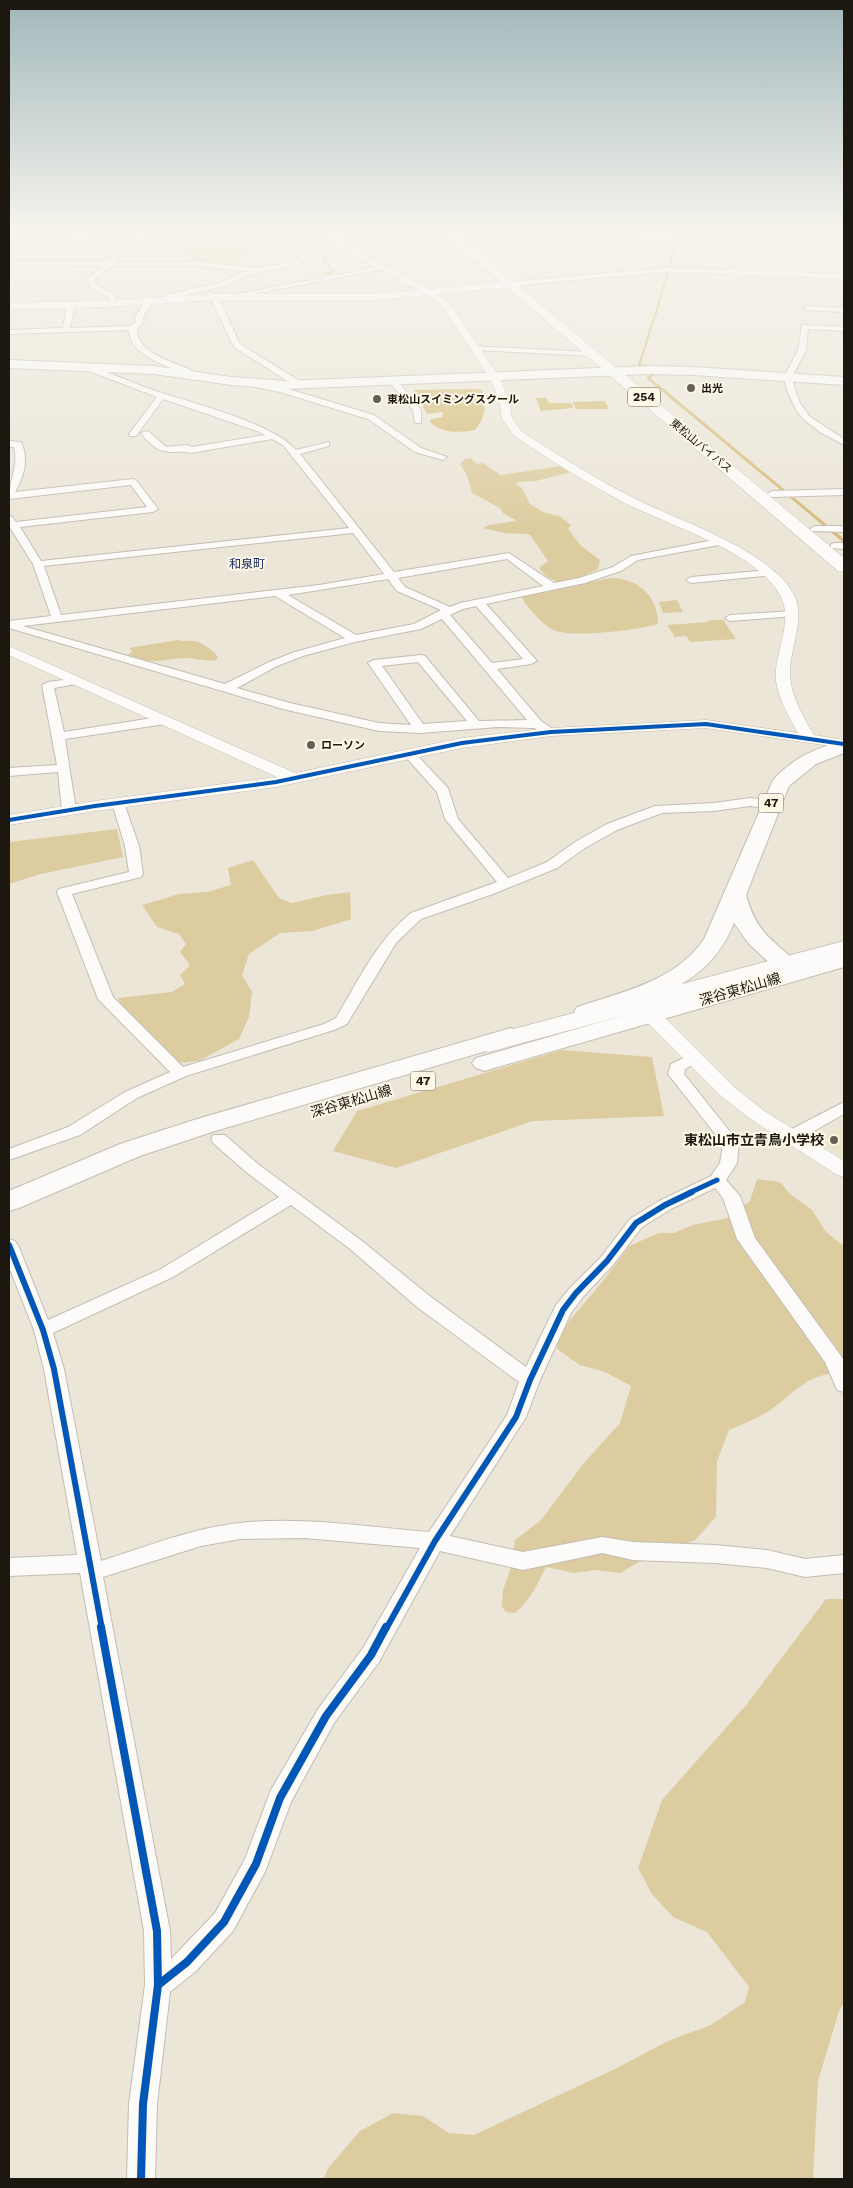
<svg xmlns="http://www.w3.org/2000/svg" width="853" height="2188" font-family="'Work Sans','Noto Sans JP',sans-serif">
<style>
.built{fill:#eee4cb}
.green{fill:#ddcc9f}
.water{fill:#d6bc78}
.lines{fill:none;stroke-linecap:round;stroke-linejoin:round}
.stream-far1{stroke:#d6bc78;stroke-width:2.5}
.stream{stroke:#d6bc78;stroke-width:3}
.minor-casing{stroke:#c2bdb3;stroke-width:2}
.tertiary-casing{stroke:#c2bdb3;stroke-width:1}
.primary-casing{stroke:#c2bdb3;stroke-width:2}
.trunk-casing{stroke:#c2bdb3;stroke-width:1}
.motorway-casing{stroke:#c2bdb3;stroke-width:1}
.minor{fill:#fcfbf9;fill-rule:evenodd}
.tertiary{fill:#fcfbf9;fill-rule:evenodd}
.primary{fill:#fcfbf9;fill-rule:evenodd}
.trunk{fill:#fcfbf9;fill-rule:evenodd}
.motorway{fill:#fcfbf9;fill-rule:evenodd}
.cycleway-far3-casing{stroke:#fdf7e8;stroke-width:6}
.cycleway-far2-casing{stroke:#fdf7e8;stroke-width:8}
.cycleway-far1-casing{stroke:#fdf7e8;stroke-width:9}
.cycleway-casing{stroke:#fdf7e8;stroke-width:11}
.cycleway-far3{stroke:#0057b8;stroke-width:4}
.cycleway-far2{stroke:#0057b8;stroke-width:5}
.cycleway-far1{stroke:#0057b8;stroke-width:6}
.cycleway{stroke:#0057b8;stroke-width:8}
.poi-dot{fill:#656055;stroke:#fdf7e8;stroke-width:2}
.labels{text-anchor:middle;dominant-baseline:central;stroke-width:4;stroke-linejoin:round;paint-order:stroke}
.far-poi-label{font-size:11px;font-weight:bold;fill:#1c180f;stroke:#fdf7e8;text-anchor:start}
.far-street-label{font-size:11px;fill:#1c180f;stroke:#fdf7e8}
.shield{fill:#fdf7e8;stroke:#605b50;stroke-width:1}
.shield-label{font-size:12px;font-weight:bold;fill:#1c180f}
.far-neighbourhood-label{font-size:12px;fill:#1c2a62;stroke:#fdf7e8}
.street-label{font-size:14px;fill:#1c180f;stroke:#fdf7e8}
.poi-label{font-size:14px;font-weight:bold;fill:#1c180f;stroke:#fdf7e8;text-anchor:end}
</style>
<rect width="100%" height="100%" fill="#ece6d8"/>
<path class="built" d="M844 1125V1157L823 1143V1138Z"/>
<path class="green" d="M200 228H274L280 231 271 235 265 240 272 243 257 247 260 252 244 255 234 265 187 263 191 255 175 253 176 251 186 249 177 247 185 241 194 240 200 237Z
M471 458 477 464 483 463 501 475 561 466 571 472 536 481 518 482 515 484 522 488 530 504 543 512 561 517 571 525 568 529 581 546 600 560 598 569 574 580 559 583 546 576 539 568 548 561 531 536 527 534 504 533 483 528 489 525 517 521 503 513 500 508 472 493 467 475 460 464 465 459Z
M610 578C638 578 658 596 658 624 639 630 567 639 551 629 541 623 532 611 524 602L522 597Z
M677 600 683 612 663 613 659 602Z
M708 620H723L736 639 690 642 686 636 675 637 667 625 709 622Z
M178 640C184 642 189 640 194 641 202 642 214 651 218 657L216 660C207 662 197 659 189 658 162 658 154 667 128 655L132 651 129 648Z
M117 829 123 857 41 874 9 884V842Z
M253 860 279 898 292 903 327 895 350 892 351 919 312 931 280 933 249 954 242 975 252 992 249 1017 239 1039 199 1061 177 1063 141 1024 123 1010 118 998 172 992 185 984 180 975 190 965 180 952 186 944 179 934 157 927 142 905 179 894 207 892 231 885 228 868Z
M562 1050 652 1057 664 1116 533 1121 396 1168 333 1151 357 1111Z
M757 1179 780 1182 790 1194 812 1210 826 1232 844 1246V1373C804 1372 794 1396 764 1414 753 1420 741 1425 729 1430L717 1461 716 1517 695 1540 635 1564 621 1573 595 1570 574 1573 546 1567C538 1584 530 1600 515 1613L506 1612 502 1606 503 1590 510 1570 515 1540 541 1520 584 1463 620 1423 631 1386 605 1372 580 1365 557 1349 558 1338 570 1320 603 1281 629 1246 659 1233H674L693 1225 728 1218 750 1201Z
M826 1599H844V2003L839 2011 818 2081 813 2179H323L329 2167 360 2131 393 2113 423 2116 449 2133 474 2135 617 2068 668 2041 711 2025 745 2002 749 1987 707 1932 673 1917 652 1894 638 1868 662 1800 747 1704Z"/>
<path class="water" d="M479 389 482 390C486 406 486 417 475 430 460 433 438 434 429 420L442 417 443 414 441 412 427 414 414 390Z
M536 398H546L549 403H571L573 408 541 411Z
M605 401 609 409H576L573 402Z"/>
<g class="lines">
<path class="stream-far1" d="M350 239 364 229
M678 239 681 228
M669 267 677 240
M329 277 335 276 326 273 334 271 325 262 324 254 337 247
M231 295 261 290
M659 301 668 272
M654 319 659 302
M653 321 639 366H649L655 373 648 378 659 387"/>
<path class="stream" d="M658 386 844 541"/>
<defs>
<path id="minor" d="M27 228H34L18 238 9 241V237Z
M101 228H109L82 238H137L160 228H167L126 248 115 262H198L258 268 297 261 306 247 327 237 414 241 417 243 414 245 328 241 311 249 301 264 252 274 223 286 171 299 164 302 160 300 166 295 219 283 246 271 198 266H111L95 279 96 285 113 293 119 304 115 306H112L107 296 89 286 88 279 103 266 9 265V261H108L122 246 129 242 71 241 68 239Z
M394 228H433L449 230 446 232 397 230Z
M456 228 844 245V249L454 231V229Z
M382 266 384 267V269L227 299 223 297Z
M665 268 729 270 732 272 729 274 665 272 520 285 517 283 520 281Z
M10 285 16 286 9 292Z
M211 295 218 297 240 344 303 383V387H297L234 347 210 297Z
M145 300 152 302 143 318 144 322 137 329C137 355 177 362 196 373V377H190C171 366 129 357 129 330L9 334V330L63 328 67 305 71 303 75 305 70 328 131 326 136 321 135 318Z
M805 306 844 308V312L808 310 804 308Z
M802 325 844 327V331L808 329 806 350 792 377 795 390 799 401 809 416 844 439V445L820 432 803 419 796 410 787 390 784 377 798 350Z
M471 346 592 352 596 354 592 356 474 350 470 348Z
M84 365H90C109 373 128 381 147 388 183 401 273 422 296 450L329 442V446L300 454 394 572 509 553 554 583 579 578 613 567 631 556 719 539 724 542 719 545 638 560 621 571 585 583 486 604 537 661 531 664 497 669 541 721 557 732 555 735H547L534 728 498 727 420 733 379 731 283 709 9 628V621L51 616 33 564 9 526V516L12 517 16 522 147 507 131 485 9 499C9 480 19 466 14 447H9V441L21 442C29 459 24 477 15 492L133 479 136 480 158 509 153 512 20 527 41 561 349 528 283 445 272 439 191 453C184 451 178 452 171 452 158 452 148 443 141 433L148 431 166 447 187 445 192 447 265 435 257 431 163 399 136 436H130L129 434 157 397 84 369ZM353 533 384 574 319 585 61 615 44 566ZM507 559 543 586 460 603 450 607 405 587 398 578ZM388 579 397 591 441 610 414 624 356 635 288 595ZM275 596 345 638 295 652 269 662 225 684 23 626ZM476 606 523 659 492 663 450 615 463 609ZM442 619 527 720 479 721 425 656 421 655 374 660 368 663 411 725 379 723 290 703 237 688 277 666 303 656 355 642 421 629ZM418 662 467 721 423 724 382 666Z
M391 380H397L421 410V423H415L413 410 391 384Z
M246 381 285 388 374 415 421 448 447 457 443 460 415 452 368 419 280 392 246 385Z
M844 489V495L772 497 767 494 772 491Z
M815 526H844V532L812 531 810 529Z
M835 543H844V549L831 548V544Z
M770 570 774 571V575L691 583 686 580 691 577Z
M791 611 796 614 795 616 730 621 725 618 730 615Z
M78 678 82 679 84 681 82 683 54 688 64 732 165 716 171 720 165 724 65 739 76 810 69 814 62 810 58 772 9 776V768L57 765 42 685 48 682Z
M409 750 413 751 448 788 458 819 508 878 547 862 575 842 607 824 655 806 714 803 750 798 770 800 776 804 770 808 750 806 714 811 662 813 617 830 585 848 557 868 493 894 421 919 396 943 347 1024 334 1030 186 1076 137 1098 80 1135 9 1160V1149L68 1127 125 1092 170 1072 98 999 57 892 59 889 129 872 125 846 112 803 113 800 118 799 124 803 139 846 143 874 141 877 72 894 113 997 183 1067 324 1024 336 1018C358 981 377 940 411 913L497 882 445 819 437 792 403 754Z
M694 1053 700 1055 702 1058 700 1061 685 1069 684 1074 739 1143 737 1163 726 1180 740 1196 755 1238 844 1360V1392L837 1390 825 1362 737 1239 723 1198 715 1188 671 1209 642 1227 613 1265 583 1297 571 1313 540 1380 526 1417 450 1536 523 1552 602 1537 633 1542 715 1545 767 1550 805 1559 844 1555V1573L805 1577 767 1568 715 1563 633 1560 602 1553 523 1570 440 1551 379 1662 334 1723 291 1802 265 1872 233 1931 196 1971 170 1992 157 2104 155 2179H127L129 2104 145 1985 144 1931 80 1573 9 1576V1558L77 1555 44 1369 34 1330 9 1267V1239L15 1241 18 1245 48 1320 161 1269 279 1197 246 1172 213 1143 211 1139 213 1135H225L258 1164 362 1241 431 1297 526 1367 556 1305 569 1289 601 1257 630 1219 659 1201 711 1176 720 1163 723 1144 668 1074 671 1064ZM291 1205 350 1249 417 1307 519 1382 507 1415 429 1532C367 1527 302 1516 240 1523 192 1528 146 1547 101 1561L64 1369 53 1333 173 1277ZM304 1538 420 1548 363 1648 318 1709 271 1790 245 1859 215 1913 171 1959 170 1931 103 1577 201 1546 240 1539Z
M844 1102V1114L798 1140H786L784 1136 786 1132Z"/>
<path id="tertiary" d="M326 228H334L333 236 339 242 430 289 523 281 524 283 520 286 437 294 449 302 499 377 509 399 512 418 521 431C556 454 594 478 632 497 677 521 772 549 795 597 805 621 790 648 790 672 790 695 803 716 814 735L844 740V748L706 728 551 736 462 748 276 787 95 811 9 825V815L95 801 277 777 9 655V646L295 773 462 738 551 728 706 720 798 733C789 717 779 700 776 681 773 654 795 621 780 595 756 551 667 525 623 502 585 482 548 459 513 435L502 418 499 399 489 377 443 306 427 295 374 300H214L102 307 9 309V303L102 301 214 294H374L419 290 333 246 325 236Z
M729 269 844 274V279L726 274 725 272Z
M650 1008 657 1010 735 1088 763 1110 844 1161V1177L837 1175 749 1118 721 1096 643 1018 641 1014 643 1010Z"/>
<path id="primary" d="M9 360 154 366 231 377 285 381 648 366 694 367 844 377V385L694 375 648 374 285 389 231 385 154 374 9 368Z
M844 741V753L816 764 789 786 746 895C750 909 755 922 765 933 774 944 788 952 796 964L794 967 844 953V967L494 1068 485 1071 476 1068 472 1063 476 1058 781 970 776 969 749 944 734 923C709 986 654 998 595 1017L586 1019 577 1017 574 1012 577 1007C622 992 676 981 704 939L773 780C793 758 815 748 844 741Z
M511 1028 520 1031 524 1036 520 1041 215 1131 140 1156 19 1208 9 1211V1191L120 1144 197 1119Z"/>
<path id="trunk" d="M438 228H449L844 558V572L838 571Z"/>
<path id="motorway" d="M844 941V956L489 1052 480 1050 476 1044 480 1038Z"/>
</defs>
<use href="#minor" class="minor-casing"/>
<use href="#tertiary" class="tertiary-casing"/>
<use href="#primary" class="primary-casing"/>
<use href="#trunk" class="trunk-casing"/>
<use href="#motorway" class="motorway-casing"/>
<use href="#minor" class="minor"/>
<use href="#tertiary" class="tertiary"/>
<use href="#primary" class="primary"/>
<use href="#trunk" class="trunk"/>
<use href="#motorway" class="motorway"/>
<defs>
<path id="cycleway-far3" d="M9 820 95 806 276 782 462 743 551 732 706 724 844 744"/>
<path id="cycleway-far2" d="M689 1193 717 1180"/>
<path id="cycleway-far1" d="M9 1245 43 1330 54 1369 102 1629
M386 1629 435 1541 516 1417 530 1380 563 1310 576 1293 607 1261 636 1223 665 1205 692 1192"/>
<path id="cycleway" d="M101 1627 157 1931 158 1985 143 2104 141 2179
M158 1985 187 1962 224 1922 256 1864 280 1798 326 1716 371 1655 386 1627"/>
</defs>
<use href="#cycleway-far3" class="cycleway-far3-casing"/>
<use href="#cycleway-far2" class="cycleway-far2-casing"/>
<use href="#cycleway-far1" class="cycleway-far1-casing"/>
<use href="#cycleway" class="cycleway-casing"/>
<use href="#cycleway-far3" class="cycleway-far3"/>
<use href="#cycleway-far2" class="cycleway-far2"/>
<use href="#cycleway-far1" class="cycleway-far1"/>
<use href="#cycleway" class="cycleway"/>
</g>
<linearGradient id="sky" x2="0" y2="1"><stop stop-color="#a1b7bb"/><stop offset="0.43" stop-color="#f6f4ed"/><stop offset="1" stop-color="#f6f4ed" stop-opacity="0"/></linearGradient>
<rect width="853" height="534" fill="url(#sky)"/>
<g class="poi-dot">
<circle cx="691" cy="388" r="5"/>
<circle cx="377" cy="399" r="5"/>
<circle cx="311" cy="745" r="5"/>
<circle cx="834" cy="1140" r="5"/>
</g>
<g class="labels">
<g class="far-poi-label">
<text x="701" y="388">出光</text>
<text x="387" y="399">東松山スイミングスクール</text>
<text x="321" y="745">ローソン</text>
</g>
<g class="far-street-label">
<text transform="translate(701 446) rotate(40)">東松山バイパス</text>
</g>
<g class="shield">
<rect x="628" y="387.5" width="32" height="19" rx="4"/>
<rect x="758.5" y="793.5" width="25" height="19" rx="4"/>
<rect x="410.5" y="1071.5" width="25" height="19" rx="4"/>
</g>
<g class="shield-label">
<text x="644" y="397">254</text>
<text x="771" y="803">47</text>
<text x="423" y="1081">47</text>
</g>
<g class="far-neighbourhood-label">
<text x="247" y="564">和泉町</text>
</g>
<g class="street-label">
<text transform="translate(740 989) rotate(-16)">深谷東松山線</text>
<text transform="translate(351 1101) rotate(-16)">深谷東松山線</text>
</g>
<g class="poi-label">
<text x="824" y="1140">東松山市立青鳥小学校</text>
</g>
</g>
<rect width="853" height="2188" fill="none" stroke="#1c180f" stroke-width="20"/>
</svg>
